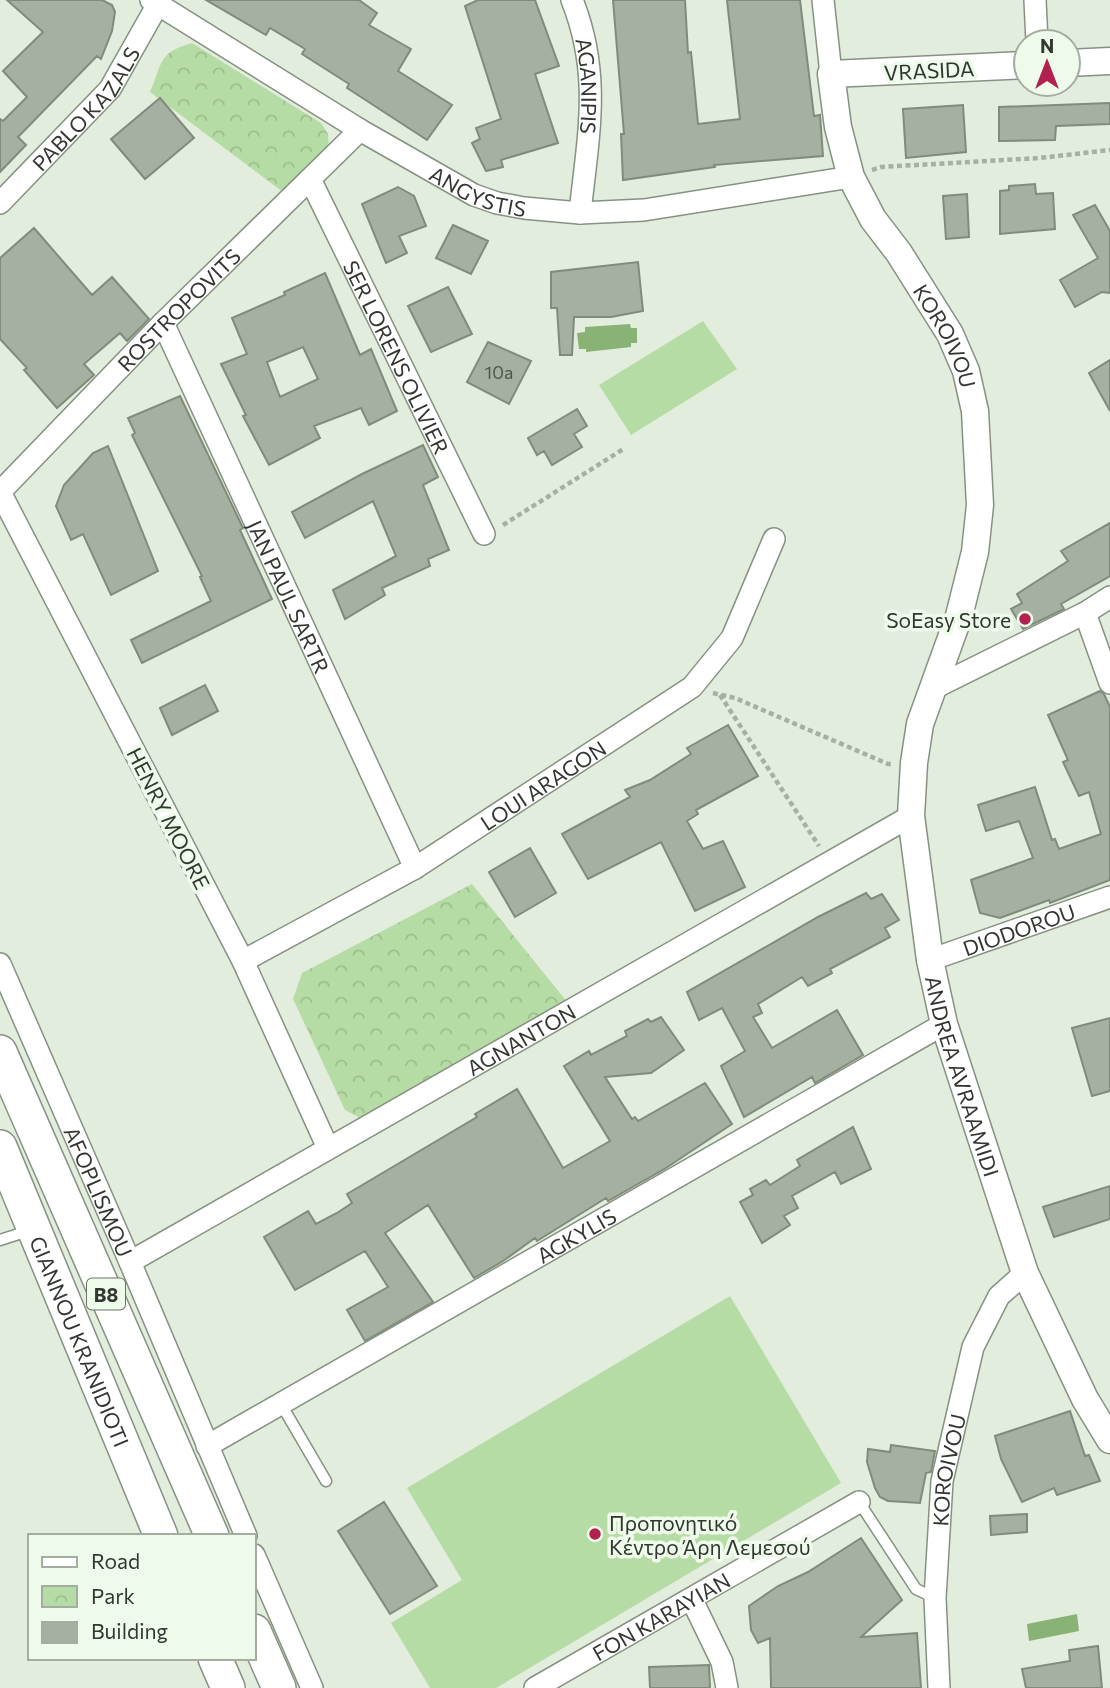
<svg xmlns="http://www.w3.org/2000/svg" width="1110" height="1688" font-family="Commissioner,sans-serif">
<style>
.grass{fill:#b6dca5}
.park{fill:url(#park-crowns)}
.water{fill:#89b275}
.building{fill:#a6b0a1;stroke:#808b7c;stroke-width:2;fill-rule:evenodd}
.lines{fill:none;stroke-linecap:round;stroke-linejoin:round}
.service-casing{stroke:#879182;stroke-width:13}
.minor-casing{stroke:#879182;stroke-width:24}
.tertiary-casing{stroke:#879182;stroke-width:29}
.primary-casing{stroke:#879182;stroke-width:36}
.path{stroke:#a7afa3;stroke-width:4.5;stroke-dasharray:5 3.5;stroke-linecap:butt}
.service{stroke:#fff;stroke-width:10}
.minor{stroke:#fff;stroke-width:21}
.tertiary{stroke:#fff;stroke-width:26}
.primary{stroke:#fff;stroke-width:33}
.poi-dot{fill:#b1204e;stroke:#effbea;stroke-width:2.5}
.labels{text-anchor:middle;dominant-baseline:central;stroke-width:7;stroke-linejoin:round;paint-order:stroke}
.number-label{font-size:18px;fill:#50554d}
.shield{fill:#effbea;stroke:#6b7268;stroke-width:2}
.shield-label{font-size:19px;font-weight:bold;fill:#333731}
.street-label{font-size:21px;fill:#333731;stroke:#effbea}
.poi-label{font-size:21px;fill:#333731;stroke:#effbea;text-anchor:end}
</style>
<defs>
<pattern id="park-crowns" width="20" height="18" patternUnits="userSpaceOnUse" patternTransform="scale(1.75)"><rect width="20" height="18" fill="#b6dca5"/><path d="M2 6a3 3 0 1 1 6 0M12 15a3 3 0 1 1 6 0" fill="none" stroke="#9dbd8e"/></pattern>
</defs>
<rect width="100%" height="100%" fill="#e2eddd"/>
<path class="grass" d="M703 321 737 369 631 435 599 385Z
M730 1296 841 1483 496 1688H430L391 1623 462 1580 407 1488Z"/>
<path class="park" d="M192 43 321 123 328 134 329 149 283 192 150 92C163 63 157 53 192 43Z
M472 884 568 1003 368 1122 345 1110 293 999 302 973Z"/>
<path class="water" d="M630 324 631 328H637V343H631V347L586 352V349H579L577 333 585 332V327Z
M1077 1614 1079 1631 1029 1641 1027 1624Z"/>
<path class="building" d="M7 0H102L112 5 115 12 112 31 101 59 97 56 18 137 26 145 0 172V119L3 121 27 97 3 71 43 32Z
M206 0H359L377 13 369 25 411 49 398 71 452 105 427 140 347 88 349 84 302 54 305 49 270 28 266 35Z
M478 0H535L559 66 535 74 558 143 501 160 503 167 486 171 472 143 480 139 476 128 501 119 465 6Z
M613 0H685L688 53 691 52 698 124 740 119 727 0H800L814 116 820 115 823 156 714 165 715 167 623 180 621 134H624Z
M160 98 194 138 145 179 111 139Z
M1110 103V124L1056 126 1055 140 999 141V107Z
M963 105 966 152 906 158 903 109Z
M1035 184 1036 194 1053 193 1055 229 1000 234V191L1009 190V186Z
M398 187 414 196 426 226 399 236 407 253 386 263 362 204Z
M967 194 969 237 946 239 943 196Z
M1095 205 1110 231V293L1102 292 1075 307 1060 280 1098 258 1073 215Z
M453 225 488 241 471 274 436 258Z
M34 228 92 295 112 277 149 319 127 341 120 333 84 364 94 375 57 408 24 370 27 368 0 339V258Z
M638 262 643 311 611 317H574L572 355H560L557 308H551V272Z
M325 273 360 355 371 349 397 411 369 425 361 408 314 426 320 438 269 465 243 416 246 415 221 364 247 354 232 318 285 295 284 292ZM303 347 318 379 280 397 267 362Z
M448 287 472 334 431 352 408 306Z
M488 342 531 361 509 404 467 382Z
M1110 360V411L1089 373Z
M180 396 243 528 240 530 272 599 142 663 131 640 211 601 200 577 202 576 132 435 135 433 128 418Z
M577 409 587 426 574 434 582 447 552 465 544 451 537 455 528 438Z
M423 445 438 477 423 485 449 550 428 559 430 566 382 588 385 595 345 619 333 590 396 556 373 501 305 538 292 512 362 474Z
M108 446 158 571 111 595 83 534 71 540 56 506 64 485 93 453Z
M1110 523V576L1061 604 1064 609 1023 629 1011 609 1022 603 1017 594 1068 561 1061 551Z
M205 685 218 711 172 735 160 708Z
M1100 691 1104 694 1110 707V880L1050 903 1049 900 1000 918 980 913 971 880 1033 858 1019 821 986 831 978 805 1035 787 1052 840 1055 839 1059 849 1101 834 1089 792 1079 796 1063 762 1068 760 1048 715Z
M728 725 758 776 696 810 698 814 687 821 703 849 723 841 745 887 695 911 661 842 588 879 562 834 630 797 625 790 650 780 691 754 687 748Z
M530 848 556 893 515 917 489 872Z
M866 893 871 899 882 894 899 920 885 928 890 937 830 969 832 973 808 986 802 977 758 1004 762 1013 753 1017 772 1048 837 1010 863 1055 815 1083 812 1077 744 1117 721 1066 745 1051 722 1008 699 1020 687 992 818 917Z
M661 1017 684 1050 651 1073 605 1077 632 1119 635 1117 638 1121 705 1083 732 1124 666 1168 608 1201 606 1198 537 1241 535 1238 503 1261 474 1278 428 1205 385 1233 433 1302 365 1341 347 1310 388 1287 365 1251 295 1290 264 1237 308 1211 316 1224 337 1213 352 1203 347 1194 477 1117 475 1114 517 1089 563 1168 610 1141 564 1066 589 1051 591 1055 627 1036 625 1031 648 1019 651 1022Z
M1110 1018V1091L1092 1096 1072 1028Z
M853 1127 871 1169 841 1184 835 1172 792 1196 798 1208 784 1216 790 1225 762 1243 740 1202 753 1195 750 1189 766 1180 770 1185 800 1166 797 1160Z
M1110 1186V1219L1054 1237 1043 1207Z
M1070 1411 1085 1456 1089 1455 1100 1481 1057 1495 1054 1488 1022 1502 1001 1459 995 1436Z
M891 1445 935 1451 931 1472 926 1473 920 1503 888 1501 880 1497 875 1488 867 1462 868 1449 890 1452Z
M384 1502 437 1586 390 1614 338 1531Z
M1027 1514V1532L991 1535 990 1516Z
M861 1538 902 1600 861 1637 917 1633 921 1688H771L770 1638 758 1643 751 1630 749 1606 778 1586 808 1572Z
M1098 1646 1102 1688H1026L1022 1669 1070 1661 1069 1650Z
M709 1665 710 1688H650L649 1667Z"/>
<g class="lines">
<defs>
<path id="service" d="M0 1240 31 1230
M281 1404 326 1481
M859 1502 916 1589 935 1598"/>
<g id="minor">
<path id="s1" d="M151 0 360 130 474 195 497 203 524 208 580 213 644 210 851 177"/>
<path id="s2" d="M572 0C602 75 588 136 580 213"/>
<path d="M823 0 831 74"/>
<path d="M1035 0 1037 42"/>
<path id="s3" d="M310 179 484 534"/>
<path id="s4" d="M0 203 110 89 158 4"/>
<path id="s5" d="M163 323 415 868"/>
<path d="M1085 613 1110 683"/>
<path d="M932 689 1085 613 1110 597"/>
<path id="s6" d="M930 960 1110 897"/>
<path id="s7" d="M243 961 415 868 692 687 732 638 774 539"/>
<path id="s8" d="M0 964 130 1262 246 1536"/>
<path id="s9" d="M328 1148 243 961 0 492 163 323 360 130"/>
<path id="s10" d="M130 1262 911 816"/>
<path id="s11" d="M207 1446 944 1024"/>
<path d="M254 1555 312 1688"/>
<path d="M692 1600 722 1662 727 1688"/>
<path id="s12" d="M535 1688 859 1502"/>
<path id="s13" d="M939 1688 935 1598 942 1481 973 1347 999 1296 1025 1273"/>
</g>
<g id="tertiary">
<path d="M1068 63 1110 61"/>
<path id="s14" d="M1026 65 831 74 838 127 851 177 873 219 899 253 950 334 966 371 975 411 980 505 975 552 959 616 920 724 914 763 911 816 930 960 944 1024 1025 1273 1085 1399 1110 1440"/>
</g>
<g id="primary">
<path d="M0 1052 212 1536"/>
<path id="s15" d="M0 1147 161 1536"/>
<path d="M254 1631 279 1688"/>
<path d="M215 1658 228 1688"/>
</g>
</defs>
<use href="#service" class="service-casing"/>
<use href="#minor" class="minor-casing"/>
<use href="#tertiary" class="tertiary-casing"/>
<use href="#primary" class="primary-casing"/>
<path class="path" d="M872 170 881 167 1040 158 1110 150
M503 525 625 448
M713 693 735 698 888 764H893
M720 695 819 846"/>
<use href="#service" class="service"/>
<use href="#minor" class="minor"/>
<use href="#tertiary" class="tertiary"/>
<use href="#primary" class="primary"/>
</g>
<g class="poi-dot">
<circle cx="1025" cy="619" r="7"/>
<circle cx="595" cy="1534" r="7"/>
</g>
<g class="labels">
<g class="number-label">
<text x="499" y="372">10a</text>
</g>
<rect class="shield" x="87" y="1278.5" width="38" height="31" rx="5"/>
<g class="shield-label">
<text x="106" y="1294">B8</text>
</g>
<g class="street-label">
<text transform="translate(929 70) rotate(-3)">VRASIDA</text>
<text stroke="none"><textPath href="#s2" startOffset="88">AGANIPIS</textPath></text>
<text stroke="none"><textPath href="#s4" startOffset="128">PABLO KAZALS</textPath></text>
<text stroke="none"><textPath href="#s1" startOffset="380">ANGYSTIS</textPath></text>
<text stroke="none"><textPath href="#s9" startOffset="989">ROSTROPOVITS</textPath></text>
<text stroke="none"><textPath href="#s14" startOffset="486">KOROIVOU</textPath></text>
<text stroke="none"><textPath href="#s3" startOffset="198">SER LORENS OLIVIER</textPath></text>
<text stroke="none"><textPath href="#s5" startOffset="301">JAN PAUL SARTR</textPath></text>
<text stroke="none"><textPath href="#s7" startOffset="348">LOUI ARAGON</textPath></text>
<text transform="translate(169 818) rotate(63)">HENRY MOORE</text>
<text stroke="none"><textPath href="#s6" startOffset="94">DIODOROU</textPath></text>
<text stroke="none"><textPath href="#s10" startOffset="450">AGNANTON</textPath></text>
<text stroke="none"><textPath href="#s14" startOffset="1248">ANDREA AVRAAMIDI</textPath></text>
<text stroke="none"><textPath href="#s8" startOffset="248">AFOPLISMOU</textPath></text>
<text stroke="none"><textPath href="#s11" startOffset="425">AGKYLIS</textPath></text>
<text stroke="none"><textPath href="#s15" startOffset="210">GIANNOU KRANIDIOTI</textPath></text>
<text stroke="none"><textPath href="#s13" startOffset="219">KOROIVOU</textPath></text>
<text stroke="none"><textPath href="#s12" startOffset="145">FON KARAYIAN</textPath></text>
</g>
<g class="poi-label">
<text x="1011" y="619">SoEasy Store</text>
<text x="609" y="1522" text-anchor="start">Προπονητικό<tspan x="609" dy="24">Κέντρο Άρη Λεμεσού</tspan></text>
</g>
</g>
<rect x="28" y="1534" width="228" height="126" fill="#effbea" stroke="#a4ada0" stroke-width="2"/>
<rect x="42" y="1557" width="35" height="10" fill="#ffffff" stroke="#a4ada0" stroke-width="2"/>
<text x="91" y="1569" font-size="21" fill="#333731">Road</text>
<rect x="42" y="1586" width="35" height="21" fill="url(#park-crowns)" stroke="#a4ada0" stroke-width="2"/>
<text x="91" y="1604" font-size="21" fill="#333731">Park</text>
<rect x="42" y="1622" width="35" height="21" fill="#a6b0a1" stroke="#a4ada0" stroke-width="2"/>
<text x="91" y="1639" font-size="21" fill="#333731">Building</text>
<g transform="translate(1047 63)"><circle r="33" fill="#effbea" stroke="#a4ada0" stroke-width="2"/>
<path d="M0-5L12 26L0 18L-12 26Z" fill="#b1204e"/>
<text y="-10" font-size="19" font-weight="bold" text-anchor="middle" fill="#333731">N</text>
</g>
</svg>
